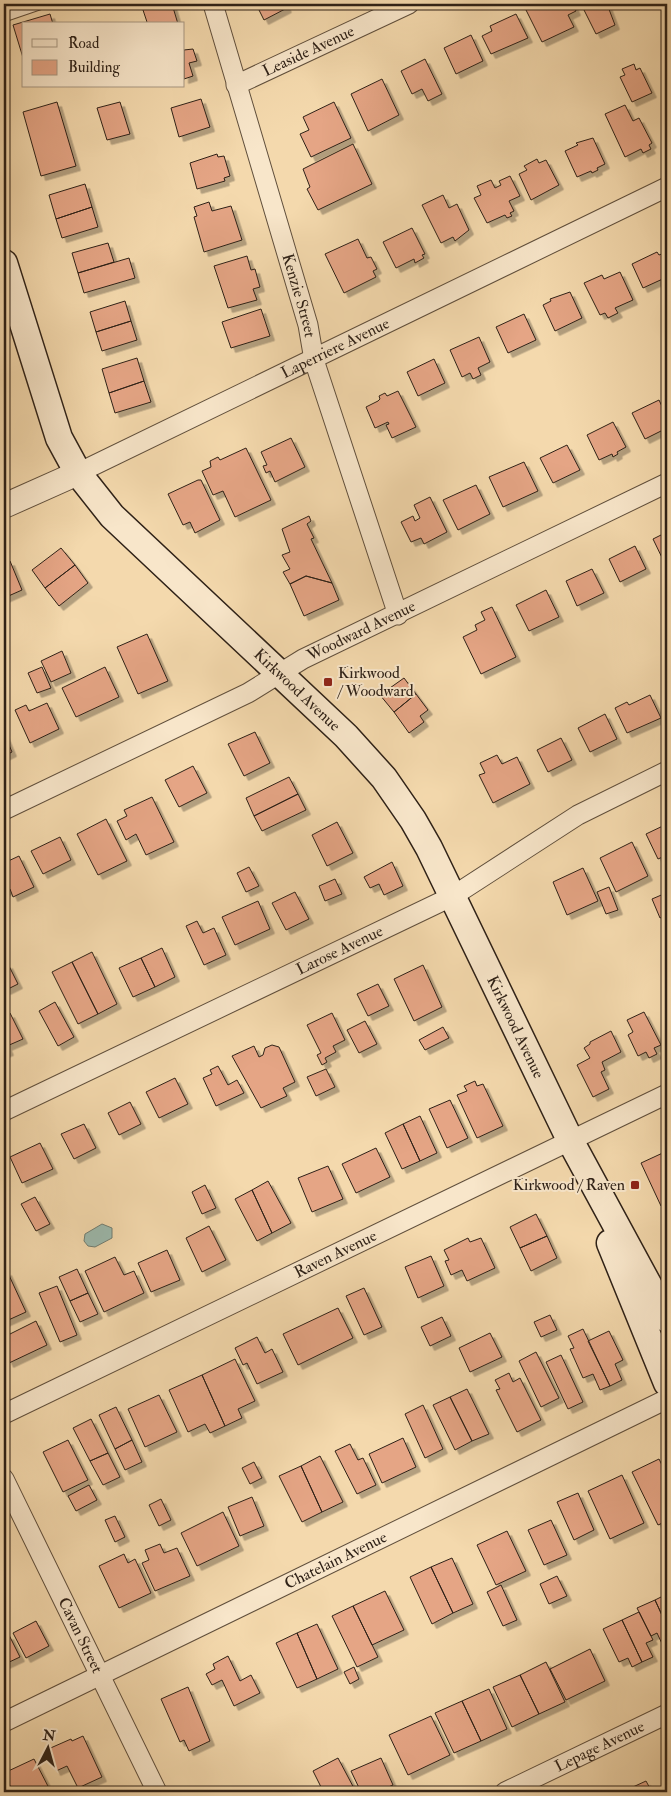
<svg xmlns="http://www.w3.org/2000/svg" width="671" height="1796" font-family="'IM FELL Double Pica',serif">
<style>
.water{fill:#9cbaae;stroke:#707d72}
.building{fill:#e5a585;stroke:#2e2117;filter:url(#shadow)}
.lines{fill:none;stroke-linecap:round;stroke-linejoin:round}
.service-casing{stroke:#604f3c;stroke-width:11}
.minor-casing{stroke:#604f3c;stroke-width:21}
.tertiary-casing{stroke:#604f3c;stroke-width:26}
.secondary-casing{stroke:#2e2117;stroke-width:29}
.service{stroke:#f8e6ca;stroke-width:9}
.minor{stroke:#f8e6ca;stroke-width:19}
.tertiary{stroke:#f8e6ca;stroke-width:24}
.secondary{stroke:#f8e6ca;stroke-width:26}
.poi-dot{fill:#8f2418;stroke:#f8e6ca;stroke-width:2}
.labels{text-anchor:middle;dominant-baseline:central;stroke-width:4;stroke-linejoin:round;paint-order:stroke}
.street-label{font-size:16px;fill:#2e2117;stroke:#f8e6ca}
.poi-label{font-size:16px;fill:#2e2117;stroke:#f8e6ca;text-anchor:start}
</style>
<defs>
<filter id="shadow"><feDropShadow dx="4.5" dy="4.5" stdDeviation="0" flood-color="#0004"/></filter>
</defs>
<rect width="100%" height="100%" fill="#f4d9ad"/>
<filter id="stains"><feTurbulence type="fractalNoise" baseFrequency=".004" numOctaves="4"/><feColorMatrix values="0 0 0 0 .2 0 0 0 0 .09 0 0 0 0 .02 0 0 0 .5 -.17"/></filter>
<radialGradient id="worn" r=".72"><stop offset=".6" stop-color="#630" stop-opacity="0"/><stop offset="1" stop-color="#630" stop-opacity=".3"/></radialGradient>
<path class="water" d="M102 1224 112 1228V1238L95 1247 88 1246 84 1241 85 1234Z"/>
<path class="building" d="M141 4H172L178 24H141L147 22Z
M256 4H285L287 8 264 20Z
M534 4H573L576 11 568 15 574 27 542 42 525 8Z
M581 4H607L615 25 596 34Z
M50 14 53 24H24V61L13 25Z
M516 14 528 38 491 54 482 36 492 31 490 26Z
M471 35 483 61 456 74 444 48Z
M193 49 197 61 189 63 193 76 184 79V50Z
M425 59 442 94 428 101 422 89 412 94 401 71Z
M634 64 636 70 640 68 652 93 632 102 620 77 625 75 622 69Z
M382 79 399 115 368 131 351 94Z
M201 99 210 127 179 137 171 108Z
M57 102 76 166 41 176 23 112Z
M120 102 130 134 107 140 97 108Z
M334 102 351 138 311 157 300 134 309 130 303 117Z
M625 105 633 121 639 118 652 143 649 145 651 149 643 153 641 149 625 157 605 114Z
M593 138 605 164 597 168 598 170 592 173 591 171 577 177 565 151 578 145 576 143Z
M353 144 372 184 318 210 307 189 310 187 303 169Z
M217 154 218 157 224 156 230 176 224 178 225 181 197 189 190 163Z
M537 159 539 163 546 160 559 185 531 200 519 174 527 170 524 166Z
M510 176 520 196 509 201 514 211 510 213 512 216 507 218 505 215 487 223 474 198 481 195 477 186 491 180 495 188 501 185 499 181Z
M85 184 92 207 56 219 49 195Z
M443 195 449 208 457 204 469 230 455 241 453 237 441 243 422 205Z
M209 202 212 211 231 206 242 240 204 252 194 217 197 216 194 207Z
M92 207 98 227 62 238 56 219Z
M412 228 425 254 422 255 424 258 415 263 414 259 396 268 383 242Z
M358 239 367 258 371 257 377 269 373 271 376 277 344 293 325 254Z
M108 243 114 262 78 273 72 253Z
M657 252 659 255 667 252V277L643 288 632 264Z
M247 256 251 270 255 269 260 287 253 289 257 300 228 308 214 266Z
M129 258 135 278 84 293 78 273Z
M620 272 633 300 615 308 618 313 608 318 605 313 600 315 584 283 602 275 604 279Z
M570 292 582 318 555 331 543 305 551 301 550 299Z
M125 301 131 321 96 332 90 312Z
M261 309 270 336 231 348 222 322Z
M524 314 536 340 508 353 496 327Z
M131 321 137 340 102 351 96 332Z
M479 337 490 362 478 368 481 375 473 379 470 373 462 377 450 350Z
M137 358 144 381 109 393 102 369Z
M434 359 445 383 418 396 407 372Z
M144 381 151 402 115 413 109 393Z
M398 391 416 427 392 438 386 425 389 424 388 422 375 428 366 407 378 401 380 399 379 396 385 393 387 396Z
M659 400 667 417V428L645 439 632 413Z
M613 422 626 447 617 452 618 454 613 457 612 454 599 460 587 435Z
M291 438 305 467 275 482 270 471 266 473 263 466 267 465 261 452Z
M567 445 580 470 553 483 540 458Z
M246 448 271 500 235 517 223 491 213 495 202 471 211 467 210 461 218 457 220 460Z
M524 462 538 491 503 507 489 477Z
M198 480H201L220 520 195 533 190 522 183 525 168 494Z
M476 485 490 514 458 530 443 500Z
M430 497 447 532 424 544 421 538 411 542 401 522 413 516 415 521 420 518 414 505Z
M309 516 311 521 307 524 314 538 311 539 332 583 306 576 290 584 283 572 290 569 282 555 290 552 282 529Z
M667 532V568L653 539Z
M635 546 646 569 620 582 609 559Z
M61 548 75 565 45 588 32 570Z
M10 561 22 590 4 598V563Z
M75 565 88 583 59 606 45 588Z
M592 569 604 593 577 606 566 581Z
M306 576 332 583 339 600 304 616 290 584Z
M546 590 559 617 529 631 516 605Z
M492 607 516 657 481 674 463 637 477 630 475 625 485 620 481 612Z
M147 634 168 681 138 694 117 647Z
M62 651 71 673 51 682 41 661Z
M42 667 51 688 37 693 28 673Z
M105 667 119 697 76 717 62 688Z
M404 678 416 694 394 712 380 695Z
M416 694 428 710 420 716 424 722 409 733 394 712Z
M650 695 661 718 627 733 615 708 627 702 629 705Z
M47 703 59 729 30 743 15 710 26 705 29 711Z
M605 714 617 739 590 752 578 728Z
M255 732 270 763 244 776 228 744Z
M4 733 12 752 4 756Z
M561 738 572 760 548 772 537 750Z
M497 755 502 764 517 757 530 784 493 803 479 775 485 773 480 763Z
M193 766 207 793 179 807 165 780Z
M289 777 298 794 254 816 246 798Z
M298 794 306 810 262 831 254 816Z
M152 797 174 842 146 855 136 834 126 840 117 821 127 816 124 810Z
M106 819 127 861 98 875 77 834Z
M337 822 353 853 327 866 312 835Z
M667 824V855L658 859 646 834Z
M60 837 71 860 43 874 31 851Z
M632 842 648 876 616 892 600 858Z
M19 856 34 887 13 897 10 889 4 892V863Z
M392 862 403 886 384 895 379 884 370 888 364 877Z
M249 867 259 886 246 892 237 873Z
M583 868 598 901 567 915 553 882Z
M335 879 342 894 325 901 319 886Z
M609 887 618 910 606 914 597 892Z
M295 892 309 919 286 930 272 903Z
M666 893 667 915 660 918 652 899Z
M258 901 270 929 235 945 222 917Z
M197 921 203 933 214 928 226 955 204 965 186 926Z
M162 948 175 977 155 987 141 958Z
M92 952 117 1004 98 1014 72 962Z
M141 958 155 987 133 997 119 968Z
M72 962 98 1014 78 1024 52 972Z
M8 964 18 984 6 990 4 966Z
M423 965 442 1007 414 1021 394 979Z
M378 984 389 1006 368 1016 357 994Z
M55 1002 74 1037 58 1046 39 1011Z
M644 1012 661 1045 654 1048 657 1054 649 1058 646 1052 638 1056 628 1035 633 1032 627 1020Z
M10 1013 23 1039 7 1046 9 1051 4 1053V1016Z
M332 1013 345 1040 333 1046 336 1052 325 1058 327 1062 322 1065 317 1055 321 1053 307 1025Z
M365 1021 377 1044 359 1053 347 1030Z
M443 1027 449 1038 425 1050 419 1040Z
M611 1031 621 1052 602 1062 605 1070 601 1072 609 1089 593 1097 577 1065 590 1058 584 1048 590 1044V1042Z
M272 1045 279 1047 295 1082 283 1088 287 1096 261 1108 232 1056 254 1046 259 1057 263 1055 265 1048Z
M218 1066 228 1085 237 1080 244 1093 216 1106 203 1078 212 1074 210 1070Z
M326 1069 335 1087 316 1096 307 1077Z
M175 1078 188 1104 159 1118 146 1092Z
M475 1081 477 1086 483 1084 503 1126 477 1138 457 1095 467 1091 464 1086Z
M450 1100 468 1138 447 1148 429 1109Z
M130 1102 141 1124 119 1135 108 1113Z
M420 1116 437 1153 420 1161 403 1124Z
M84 1124 96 1148 74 1159 61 1134Z
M403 1124 420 1161 402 1169 385 1133Z
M40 1143 53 1169 22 1183 10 1157Z
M376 1148 390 1177 356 1193 342 1164Z
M667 1151V1203L661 1206 641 1163Z
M328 1166 343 1199 312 1212 298 1178Z
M268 1181 291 1223 272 1233 252 1190Z
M205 1185 216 1208 202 1214 192 1192Z
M252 1190 272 1233 257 1241 235 1199Z
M35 1197 50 1224 36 1231 21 1204Z
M536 1214 547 1236 520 1248 510 1227Z
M209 1226 226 1260 202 1272 186 1238Z
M547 1236 557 1258 531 1271 520 1248Z
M468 1238 470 1242 481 1238 495 1268 467 1281 462 1270 451 1275 445 1261 449 1260 444 1250Z
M167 1250 180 1280 151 1292 138 1263Z
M431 1256 444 1286 418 1298 405 1267Z
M115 1257 124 1275 134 1271 144 1293 104 1312 85 1271Z
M77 1269 88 1293 70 1301 59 1277Z
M7 1271 26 1312 4 1322V1272Z
M57 1286 77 1335 60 1342 39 1293Z
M364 1288 382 1327 364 1335 346 1296Z
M88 1293 98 1314 80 1322 70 1301Z
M338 1308 353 1338 298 1365 283 1334Z
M550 1315 557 1330 541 1337 534 1322Z
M442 1317 451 1336 430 1346 421 1327Z
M36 1321 47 1345 9 1363 4 1351V1337Z
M583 1329 610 1386 600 1390 593 1374 583 1378 570 1349 574 1348 568 1336Z
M609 1331 623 1360 615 1364 622 1380 610 1386 588 1341Z
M490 1333 502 1357 470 1372 459 1348Z
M257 1337 265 1353 272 1349 283 1372 257 1384 247 1363 243 1365 235 1348Z
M536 1352 559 1398 541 1407 519 1361Z
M561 1355 583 1402 568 1409 546 1362Z
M235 1359 255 1401 238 1409 242 1418 225 1426 202 1375Z
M509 1373 513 1382 520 1378 541 1420 517 1432 496 1390 500 1389 495 1380Z
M202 1375 225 1426 210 1433 205 1424 188 1432 169 1390Z
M467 1389 489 1434 472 1441 450 1397Z
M159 1395 177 1432 145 1447 128 1409Z
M450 1397 472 1441 455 1450 433 1405Z
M423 1405 443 1449 425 1458 405 1414Z
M116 1407 132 1440 115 1449 99 1415Z
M91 1419 108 1453 90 1461 73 1428Z
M403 1438 416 1467 382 1483 369 1454Z
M68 1440 88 1480 63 1492 43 1452Z
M132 1440 142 1462 125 1470 115 1449Z
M350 1444 358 1460 363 1458 376 1485 357 1494 335 1451Z
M108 1453 120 1477 103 1485 90 1461Z
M320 1456 343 1502 322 1512 301 1466Z
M659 1459 667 1475V1521L658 1525 632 1472Z
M254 1462 262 1478 250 1484 242 1468Z
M301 1466 322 1512 302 1522 279 1476Z
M622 1475 644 1523 610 1539 588 1491Z
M89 1485 97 1500 76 1511 68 1496Z
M578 1493 594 1530 574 1540 557 1502Z
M252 1497 264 1526 240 1536 228 1507Z
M161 1499 171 1520 159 1526 149 1505Z
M223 1512 239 1546 197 1566 181 1533Z
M115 1516 125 1537 115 1542 105 1520Z
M551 1520 567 1555 544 1565 528 1530Z
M507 1531 526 1571 496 1585 477 1545Z
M160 1544 164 1553 177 1548 190 1576 155 1591 142 1563 149 1560 145 1550Z
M124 1554 128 1563 135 1559 151 1593 119 1608 99 1566Z
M452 1558 473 1604 453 1613 431 1567Z
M431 1567 453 1613 432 1624 410 1577Z
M557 1576 567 1596 549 1604 540 1584Z
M501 1585 517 1620 503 1626 487 1592Z
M385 1591 404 1630 372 1645 353 1606Z
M667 1594V1626L655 1600Z
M655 1600 667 1626V1647L664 1648 657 1633 651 1636 637 1608Z
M353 1606 378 1657 357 1667 332 1616Z
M639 1612 653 1640 646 1643 653 1657 642 1662 622 1620Z
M622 1620 642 1662 632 1667 628 1658 619 1662 603 1629Z
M36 1621 49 1646 26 1658 13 1633Z
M317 1624 338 1669 317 1679 297 1633Z
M297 1633 317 1679 297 1688 276 1643Z
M9 1635 20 1657 5 1664 4 1637Z
M590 1649 605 1681 566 1700 550 1669Z
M228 1656 240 1681 251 1675 260 1693 234 1706 222 1680 212 1685 206 1674 215 1669 213 1664Z
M546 1662 565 1702 539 1714 520 1675Z
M354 1667 359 1679 350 1684 344 1672Z
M520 1675 539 1714 512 1727 493 1687Z
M188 1687 210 1741 189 1751 184 1740 180 1742 161 1699Z
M489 1689 507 1729 481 1741 462 1701Z
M462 1701 481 1741 454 1753 435 1713Z
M431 1716 450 1755 408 1775 389 1735Z
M83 1736 102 1777 78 1788 67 1766 56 1771 46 1750 71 1739 72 1741Z
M338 1758 356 1792H320L323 1791 313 1771Z
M381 1758 393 1785 377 1792H361L351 1771Z
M34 1759 51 1792H13L4 1773Z
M646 1781 652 1792H622Z"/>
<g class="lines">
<defs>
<path id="service" d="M4 17 42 4"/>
<g id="minor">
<path id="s1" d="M213 4 308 325 314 360 398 615"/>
<path id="s2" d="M236 85 409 4"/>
<path id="s3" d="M78 473 667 187"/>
<path id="s4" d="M4 810 248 693 303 659 667 483"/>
<path id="s5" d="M4 1111 453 896 578 815 667 771"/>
<path id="s6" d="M4 1414 667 1094"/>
<path id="s7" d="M4 1479 157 1792"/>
<path id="s8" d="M4 1722 667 1399"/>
<path id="s9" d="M505 1792 667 1714"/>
</g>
<path id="tertiary" d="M4 506 78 473"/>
<g id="secondary">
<path id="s10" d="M4 263 59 438 78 473 112 516 346 736 384 778 413 820 429 848 571 1142 667 1319"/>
<path d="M610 1243 667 1383"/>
</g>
</defs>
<use href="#service" class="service-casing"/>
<use href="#minor" class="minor-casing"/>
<use href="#tertiary" class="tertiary-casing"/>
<use href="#secondary" class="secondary-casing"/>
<use href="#service" class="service"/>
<use href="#minor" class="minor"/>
<use href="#tertiary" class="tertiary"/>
<use href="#secondary" class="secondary"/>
</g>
<g class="poi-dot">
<rect x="323" y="677" width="10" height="10" rx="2.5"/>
<rect x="630" y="1180" width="10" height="10" rx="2.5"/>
</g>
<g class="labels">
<g class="street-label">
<text stroke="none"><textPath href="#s2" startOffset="80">Leaside Avenue</textPath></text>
<text stroke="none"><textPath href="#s1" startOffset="304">Kenzie Street</textPath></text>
<text stroke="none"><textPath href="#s3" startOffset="286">Laperriere Avenue</textPath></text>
<text stroke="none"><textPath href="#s4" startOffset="400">Woodward Avenue</textPath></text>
<text stroke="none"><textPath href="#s10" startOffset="532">Kirkwood Avenue</textPath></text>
<text stroke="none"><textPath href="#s5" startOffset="372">Larose Avenue</textPath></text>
<text stroke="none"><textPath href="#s10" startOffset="938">Kirkwood Avenue</textPath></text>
<text stroke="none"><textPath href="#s6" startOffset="368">Raven Avenue</textPath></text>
<text stroke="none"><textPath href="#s8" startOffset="369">Chatelain Avenue</textPath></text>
<text stroke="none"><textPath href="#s7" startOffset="174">Cavan Street</textPath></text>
<text stroke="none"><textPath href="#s9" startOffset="105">Lepage Avenue</textPath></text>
</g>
<g class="poi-label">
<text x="338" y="673">Kirkwood<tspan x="338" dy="18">/ Woodward</tspan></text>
<text x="625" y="1185" text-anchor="end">Kirkwood / Raven</text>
</g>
</g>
<rect width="671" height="1796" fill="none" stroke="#f4d9ad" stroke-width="20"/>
<rect x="5" y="5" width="661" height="1786" fill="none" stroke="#2e2117" stroke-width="2.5"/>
<rect x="10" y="10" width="651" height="1776" fill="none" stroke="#2e2117"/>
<rect x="22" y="22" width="162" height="65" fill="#f8e6ca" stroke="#a79782"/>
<rect x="32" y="39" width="25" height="8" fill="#f8e6ca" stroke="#a79782"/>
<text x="68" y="48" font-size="15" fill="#2e2117">Road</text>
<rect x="32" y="60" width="25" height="15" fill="#e5a585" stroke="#a79782"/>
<text x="68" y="72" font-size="15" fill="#2e2117">Building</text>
<g transform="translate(48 1748) rotate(6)" stroke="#f8e6ca" stroke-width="4" paint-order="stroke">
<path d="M0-4L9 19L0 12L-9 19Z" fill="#2e2117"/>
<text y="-8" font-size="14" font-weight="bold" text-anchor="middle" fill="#2e2117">N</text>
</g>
<rect width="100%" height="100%" filter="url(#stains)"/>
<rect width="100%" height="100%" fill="url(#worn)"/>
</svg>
